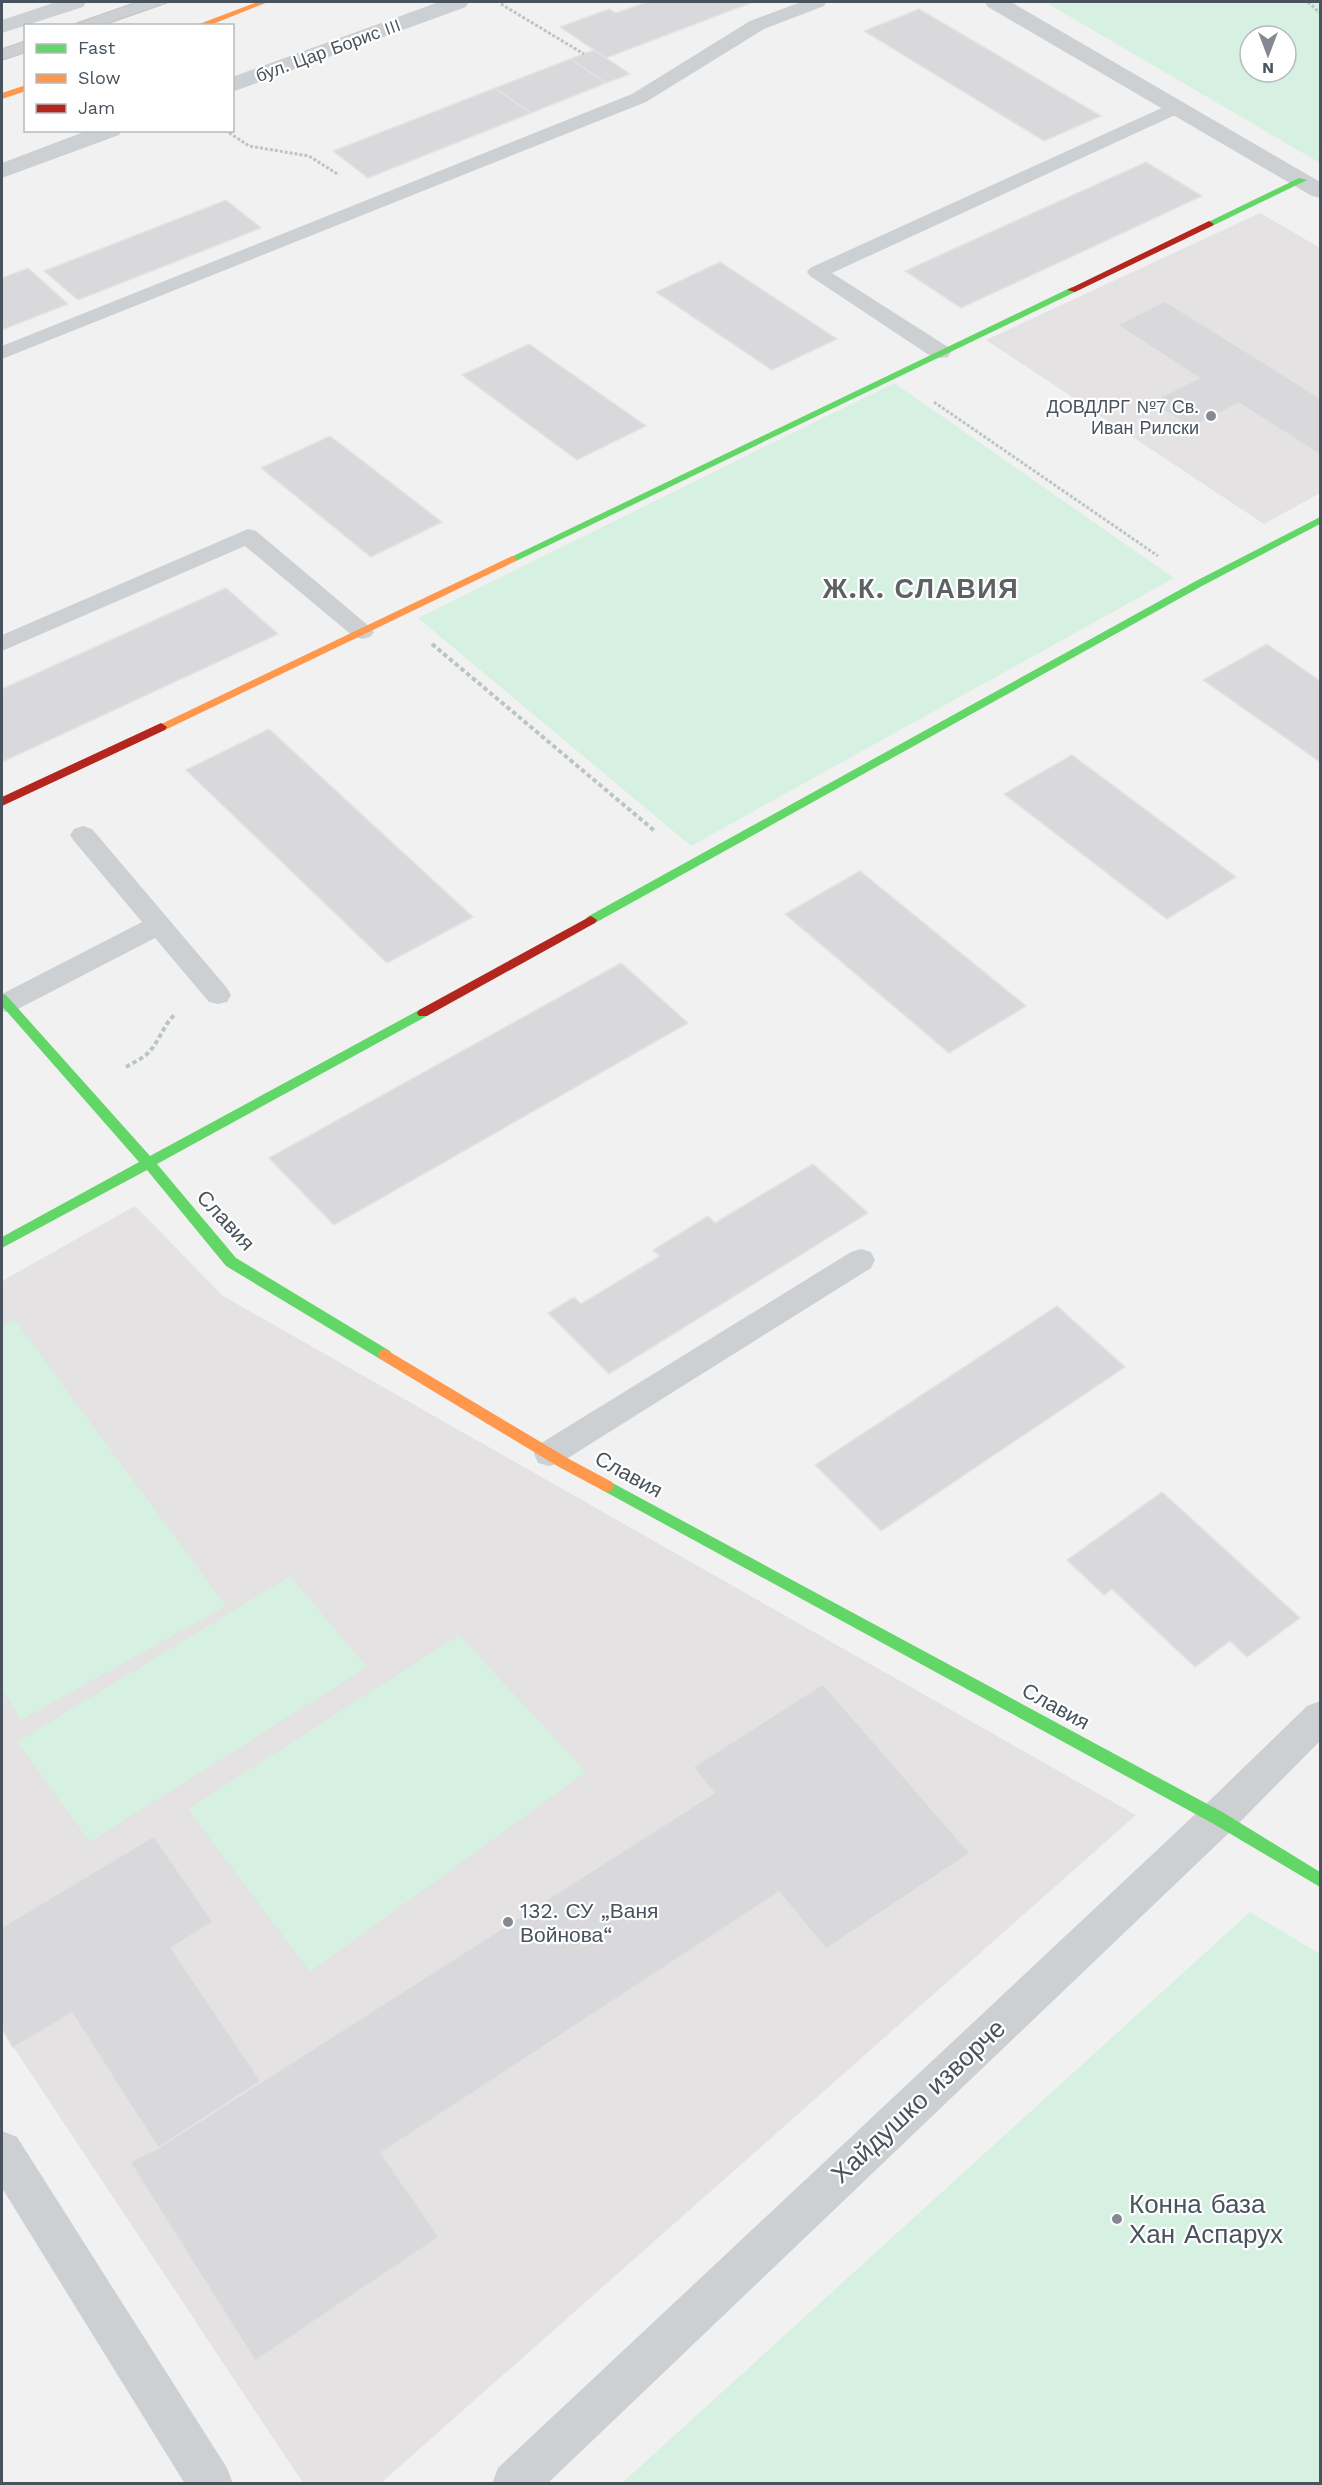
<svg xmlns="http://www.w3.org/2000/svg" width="1322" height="2485" font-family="'Work Sans',sans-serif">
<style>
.education{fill:#e4e2e3}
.green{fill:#d6f0e1;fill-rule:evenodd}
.building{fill:#d9d9db;stroke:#e3e3e4;stroke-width:1.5}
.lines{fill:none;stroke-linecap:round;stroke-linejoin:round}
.path-far1{stroke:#bac6c2;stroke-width:3;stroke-dasharray:3 2;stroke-linecap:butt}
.path{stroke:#bac6c2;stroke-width:4;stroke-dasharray:4.5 3;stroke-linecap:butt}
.lane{fill:#cdd0d2;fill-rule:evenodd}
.street{fill:#cdd0d2;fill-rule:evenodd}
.fast{fill:#63d668;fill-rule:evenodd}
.slow{fill:#ff974d;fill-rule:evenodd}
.jam{fill:#b3261e;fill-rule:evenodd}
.tram{stroke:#c8c9cb;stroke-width:1.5}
.poi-dot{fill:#848a91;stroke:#fff;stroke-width:2}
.labels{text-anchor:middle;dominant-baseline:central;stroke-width:4.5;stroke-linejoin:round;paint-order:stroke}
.far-street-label{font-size:18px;fill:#48535e;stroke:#fff}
.far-poi-label{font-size:18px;fill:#48535e;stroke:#fff;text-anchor:end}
.street-label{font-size:21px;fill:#48535e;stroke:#fff}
.poi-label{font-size:21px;fill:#48535e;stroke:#fff;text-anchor:start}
.near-street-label{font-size:26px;fill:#48535e;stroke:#fff}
.near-poi-label{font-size:26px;fill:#48535e;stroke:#fff;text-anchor:start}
.district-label{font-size:27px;font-weight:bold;letter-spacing:1.5px;fill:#5d6065;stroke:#fff}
</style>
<rect width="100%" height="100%" fill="#f2f1f1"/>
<path class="education" d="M1260 213 1320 248V493L1264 524 986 340Z
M135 1206 223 1296 1136 1815 381 2483H303L2 2030V1281Z"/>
<path class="green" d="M1045 2H1320V163ZM1250 36H1286V72H1250Z
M894 383 1174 578 691 846 418 618Z
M14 1319 226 1606 21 1720 2 1688V1326Z
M290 1576 367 1667 90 1842 17 1742Z
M459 1635 586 1772 310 1972 188 1809Z
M1250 1912 1320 1954V2483H622Z"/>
<path class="building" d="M647 2H753L606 58 560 27 609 9 616 13Z
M919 9 1101 116 1044 141 864 31Z
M594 50 630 74 606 83 570 59Z
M570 59 606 83 531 113 495 88Z
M495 88 531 113 368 178 333 151Z
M1146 162 1202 196 961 308 905 271Z
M226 200 261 228 78 300 44 271Z
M720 262 837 339 772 370 656 292Z
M28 268 68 304 2 330V278Z
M1165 301 1320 398V455L1239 403 1191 428 1151 402 1199 378 1117 325Z
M529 344 646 426 577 460 462 375Z
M330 436 442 522 371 557 261 468Z
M226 588 278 634 2 762V689Z
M1267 644 1320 681V762L1203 680Z
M269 729 473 917 387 963 186 770Z
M1072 755 1236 877 1167 919 1004 794Z
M860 871 1026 1006 949 1053 785 914Z
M621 963 688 1023 334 1225 269 1158Z
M813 1164 868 1213 609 1374 548 1313 574 1297 581 1304 660 1256 653 1250 708 1216 715 1223Z
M1057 1306 1125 1367 881 1531 815 1465Z
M1162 1492 1300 1618 1247 1657 1230 1641 1195 1667 1112 1589 1104 1595 1067 1560Z
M823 1684 970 1853 826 1949 779 1892 381 2153 439 2237 255 2361 130 2162 158 2148 714 1793 693 1767Z
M154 1836 213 1922 171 1948 261 2081 158 2148 72 2013 13 2048 2 2029V1927Z"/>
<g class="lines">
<path class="path-far1" d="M1308 2 1320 13
M501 4 584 54
M225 130 249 146 309 156 339 175
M934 402 1158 556"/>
<path class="path" d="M432 644 656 832
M126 1067C133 1063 141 1059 147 1054 159 1043 162 1027 175 1014"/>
<path class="lane" d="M137 2H162L160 6 103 26H75L77 22Z
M801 2H826L824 6 764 29 646 102 2 359V346L632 94 750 21Z
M26 40V53L2 61V49Z
M1177 101 1184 103 1187 107 1184 111 832 273 948 347 951 352 948 357 940 358 932 357 810 276 807 272 810 268Z
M248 529 256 531 370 627 374 632 370 637 362 639 354 637 245 546 2 651V635Z
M83 826 92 829 227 988 231 995 227 1002 218 1004 209 1002 155 938 16 1010 7 1012 2 1011V994L142 922 74 841 70 835 74 829Z
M861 1249 871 1252 875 1260 871 1268 560 1463 549 1466 538 1463 534 1454 538 1445 851 1252Z"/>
<path class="street" d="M56 2H86L83 7 2 33V20Z
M439 2H469L466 7 232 92V77Z
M985 2H1011L1320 182V198L1312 196 988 7Z
M89 130H122L119 135 2 178V163Z
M1320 1701V1741L1232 1830 547 2484H492L498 2468 1204 1806 1307 1706Z
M2 2131 17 2137 227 2468 233 2484H185L2 2188Z"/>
<path class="fast" d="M1299 178 1307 180 1212 226 1204 224Z
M1072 287 1077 290 1075 292 516 561H508L507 559Z
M1320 517V524L1202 586 595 923 591 924 585 920 587 917 1194 582Z
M2 994 6 995 150 1156 419 1010H427L429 1013 427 1016 157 1164 236 1258 390 1351 392 1355 390 1359H380L226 1266 147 1170 2 1248V1237L139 1162 2 1006Z
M607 1480 1224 1813 1320 1872V1887L1212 1823 602 1490 600 1486 602 1482Z"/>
<path class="slow" d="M257 2H268L208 26H194Z
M26 85V91L2 99V93Z
M512 556 517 559 516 561 165 730H157L155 727Z
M385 1349 569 1459 612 1482 614 1486 612 1490 607 1492 602 1490 559 1467 380 1359 378 1355 380 1351Z"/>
<path class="jam" d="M1209 221 1214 224 1212 226 1075 292 1067 290Z
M161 723 167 727 165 730 2 806V797Z
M591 916 597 920 595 923 427 1016H419L417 1013 419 1010Z"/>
<path class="tram" d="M70 26 137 2
M100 26 169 2
M2 49 26 41
M2 60 26 52"/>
</g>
<g class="poi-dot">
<circle cx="1211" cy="416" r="6"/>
<circle cx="508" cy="1922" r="6"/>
<circle cx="1117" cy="2219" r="6"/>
</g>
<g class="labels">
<g class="far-street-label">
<text transform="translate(328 50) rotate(-20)">бул. Цар Борис III</text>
</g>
<g class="far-poi-label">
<text x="1199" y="406">ДОВДЛРГ №7 Св.<tspan x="1199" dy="21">Иван Рилски</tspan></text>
</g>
<g class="street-label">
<text transform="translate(226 1220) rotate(47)">Славия</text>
<text transform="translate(629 1474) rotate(29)">Славия</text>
<text transform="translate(1056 1706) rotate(29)">Славия</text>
</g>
<g class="poi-label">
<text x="520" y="1910">132. СУ „Ваня<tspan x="520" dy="24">Войнова“</tspan></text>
</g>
<g class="near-street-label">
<text transform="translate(918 2101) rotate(-43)">Хайдушко изворче</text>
</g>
<g class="near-poi-label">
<text x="1129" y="2204">Конна база<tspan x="1129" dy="30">Хан Аспарух</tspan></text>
</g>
<g class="district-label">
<text x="921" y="589">Ж.К. СЛАВИЯ</text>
</g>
</g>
<rect width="1322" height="2485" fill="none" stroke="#48535e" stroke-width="6"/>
<rect x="24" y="24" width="210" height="108" fill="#ffffff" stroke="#b6babf" stroke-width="1.5"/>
<rect x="36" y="44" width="30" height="9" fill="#63d668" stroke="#b6babf" stroke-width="1.5"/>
<text x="78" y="54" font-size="18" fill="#48535e">Fast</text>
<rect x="36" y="74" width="30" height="9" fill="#ff974d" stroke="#b6babf" stroke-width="1.5"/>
<text x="78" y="84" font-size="18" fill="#48535e">Slow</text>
<rect x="36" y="104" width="30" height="9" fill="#b3261e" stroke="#b6babf" stroke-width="1.5"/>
<text x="78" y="114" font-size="18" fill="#48535e">Jam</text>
<g transform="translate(1268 54) rotate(180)"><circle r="28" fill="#ffffff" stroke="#b6babf" stroke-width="1.5"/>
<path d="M0-4.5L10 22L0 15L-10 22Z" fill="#848a91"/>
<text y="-9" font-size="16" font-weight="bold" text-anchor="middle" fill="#48535e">N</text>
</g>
</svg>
